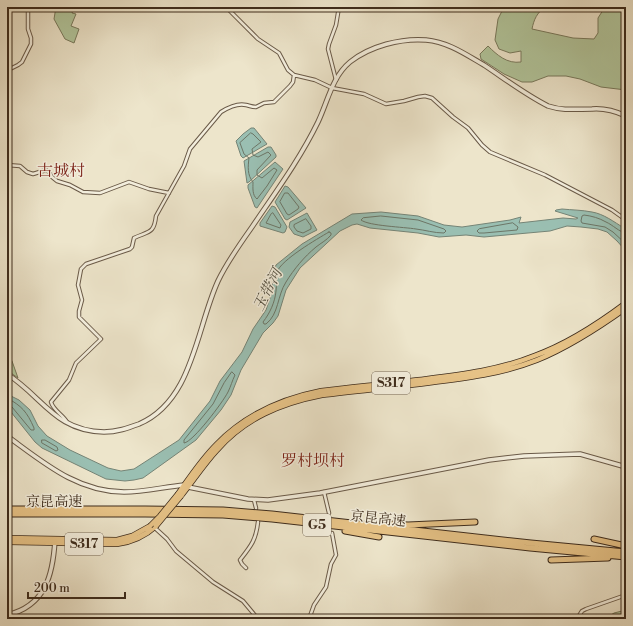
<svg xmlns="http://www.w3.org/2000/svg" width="633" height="626" font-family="'Libre Bodoni','Noto Serif SC',serif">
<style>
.green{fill:#b2c69c;stroke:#78795c}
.water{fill:#9abfb2;stroke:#758476}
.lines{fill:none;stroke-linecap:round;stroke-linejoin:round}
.shore{stroke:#6c7667;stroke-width:1}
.minor-casing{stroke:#6a5a48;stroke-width:4.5}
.tertiary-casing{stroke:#6a5a48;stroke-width:5.5}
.primary-casing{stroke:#3e2c1c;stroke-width:6}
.motorway-casing{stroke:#3e2c1c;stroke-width:7}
.minor{stroke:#f3eedd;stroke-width:2.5}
.tertiary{stroke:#f3eedd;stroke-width:3.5}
.primary{stroke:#e6c286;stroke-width:4.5}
.motorway{stroke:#e6c286;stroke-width:5}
.primary-bridge-casing{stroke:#3e2c1c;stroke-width:6;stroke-linecap:butt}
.primary-bridge{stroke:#e6c286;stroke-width:4.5}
.labels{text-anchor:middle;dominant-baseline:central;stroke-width:3;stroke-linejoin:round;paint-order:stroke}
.shield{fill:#f3eedd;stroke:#746656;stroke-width:1}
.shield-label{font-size:13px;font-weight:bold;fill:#3e2c1c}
.street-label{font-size:14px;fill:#3e2c1c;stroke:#f3eedd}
.water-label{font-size:15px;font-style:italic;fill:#555142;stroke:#f3eedd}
.quarter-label{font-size:16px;fill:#7a1f14;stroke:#f3eedd}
</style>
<rect width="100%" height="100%" fill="#ede5cb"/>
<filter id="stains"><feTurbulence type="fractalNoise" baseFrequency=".005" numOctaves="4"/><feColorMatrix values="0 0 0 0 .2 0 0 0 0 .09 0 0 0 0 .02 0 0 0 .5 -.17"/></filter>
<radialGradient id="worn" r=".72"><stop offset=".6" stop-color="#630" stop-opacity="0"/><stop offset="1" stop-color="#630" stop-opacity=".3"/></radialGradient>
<path class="green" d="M56 7H74L72 13 76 14 71 26 79 29 74 43 65 39 54 19Z
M504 7H545C537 13 534 19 532 29L573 38 594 39 598 33V18L605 7H626V90L601 87 580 79 566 76H548L532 82H522L504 74 481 59 480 54 488 46C497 55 507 64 521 62V51L510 53 499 49 495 40 498 19Z
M7 353 12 361 18 378 7 370Z
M626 610V619H605L614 613Z"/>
<path class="water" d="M251 128H254L267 144 243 158 241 156 236 141 243 134Z
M268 147H271L276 155V157L249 182 247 183 244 161Z
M275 162 283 169 257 208 255 207 248 188V185Z
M285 186 288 187 306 208 287 220 285 219 275 202Z
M272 206 275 207 287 227 285 232 283 233 260 226V223Z
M562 209C572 210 582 210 592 212 604 214 614 222 624 228L626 230V251L617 241 607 232 598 229 581 227 567 226 550 231 484 237 466 235 439 237 418 233 370 228 357 224 352 225 340 231 300 268 286 290 278 316 273 323 263 333 241 370 231 395 221 410 196 440 143 478 134 480 125 481 106 479 42 448 35 442 7 407V394L19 400 30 410 38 426 47 436 70 450 108 468 121 471 134 469 179 440 210 401 220 381 242 352 253 329 266 310 272 292 273 274 276 265 302 244 352 214 381 212 418 216 444 225 462 227 510 220 521 217 519 223 563 218 576 219 578 218 555 211 556 210Z
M307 213 317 230 303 237 294 234 289 227 290 222Z"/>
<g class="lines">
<path class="shore" d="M251 133 253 134 261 142 252 149 253 155 258 157 268 152 271 155 257 170V175L262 178 274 168 277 170 267 186 257 199C252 195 253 188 253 182 247 175 248 166 249 158L244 154 240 143Z
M285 193H288L299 207 298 209 289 215 287 214 280 202Z
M273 213 281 225 280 228 266 223 271 214Z
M381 216 418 220 444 229 446 231 444 233C434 233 425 230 416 229 404 227 369 226 361 220L363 218Z
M306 219 311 226V229L303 233 297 231 294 227V225Z
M513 223 518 227 517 230 484 233H479L477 231 479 229Z
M329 232 331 233V235C327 240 321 243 316 247 304 257 294 269 286 282 277 296 279 314 266 324H264L263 322C270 313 275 302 276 291 277 285 276 278 277 272 281 260 317 239 329 232Z
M626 233C619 232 613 225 606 222 599 218 592 216 584 215L582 216 581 221 582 223 605 227 613 232 626 244
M232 372 235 375C232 381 231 386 228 392 223 402 193 442 184 443V440L213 404 224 383Z
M7 398C22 406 27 412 34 428V430H31L12 407 7 405
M42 440H45L57 447 58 450 56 451 42 443Z"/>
<defs>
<path id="minor" d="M226 7 258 39 279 53 288 70 294 75 315 80 332 88 364 94 386 104 404 101 418 97 425 96 432 98 453 117 468 128 482 145 490 152 545 175 612 210 626 220
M7 76 10 69 18 65 22 62 31 44V38L28 29V7
M336 80 328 49 329 44 336 25 339 7
M7 165 20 166 27 172 33 174 46 170 49 172 52 177 57 181 70 185 83 192 100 193 129 182 149 189 169 193
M67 422C63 415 53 410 51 402L69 380 76 363 101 339 79 317V311L82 300 78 285 81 269 86 264 130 249 132 247 134 238C149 231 154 234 156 216L184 166 190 149 221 112C229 107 238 103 246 105 250 106 252 107 256 107L264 103 274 102 290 86 293 82 294 75
M324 492 329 513
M254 500 256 508
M155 528 167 539 176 551 213 582 243 601 258 619
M246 568 242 564 240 560C251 546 256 540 258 522
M309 619 314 605 326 587 331 564 336 555 332 533
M577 619 582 611 586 609 626 595"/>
<path id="tertiary" d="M7 374C43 397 55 431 104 432 117 432 128 428 139 424 193 401 196 329 218 281 227 262 240 244 252 227 275 193 300 159 318 122 328 101 332 77 350 62 370 46 401 38 426 40 448 42 465 54 484 65 505 79 526 95 548 106 563 111 577 109 592 109 604 108 615 111 626 116
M7 436C43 462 77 492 124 492 144 492 164 487 184 485
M188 487 248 499 268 500 320 493 489 460 524 456 580 454 626 467
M7 615C46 606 53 574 55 540"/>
<path id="primary" d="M178 494C190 477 201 460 216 445 245 415 280 399 321 391 354 387 386 384 418 380 458 375 497 371 534 356 568 344 598 324 626 303
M181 496C193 481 204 464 217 450 245 418 281 403 322 395 354 391 386 388 419 384 459 379 499 375 537 360 569 347 598 328 626 308
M7 538 117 540 132 536 150 526
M7 542 117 544C132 542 145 536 156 526"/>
<path id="motorway" d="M7 509H145L223 510 272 514 531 543 626 552
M7 514H145L223 515 272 519 530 548 626 557
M374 523 408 525 475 522
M345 531 379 537
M594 539 626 546
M551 560 608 558"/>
</defs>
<use href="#minor" class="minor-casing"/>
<use href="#tertiary" class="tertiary-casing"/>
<use href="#primary" class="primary-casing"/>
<use href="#motorway" class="motorway-casing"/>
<use href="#minor" class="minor"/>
<use href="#tertiary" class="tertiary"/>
<use href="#primary" class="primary"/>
<use href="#motorway" class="motorway"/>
<defs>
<path id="primary-bridge" d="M150 526 160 516 178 494
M156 526 181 496"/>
</defs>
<use href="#primary-bridge" class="primary-bridge-casing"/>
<use href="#primary-bridge" class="primary-bridge"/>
</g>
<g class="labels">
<g class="shield">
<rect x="372" y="372" width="38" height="22" rx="3"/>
<rect x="303" y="514" width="28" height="22" rx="3"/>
<rect x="65" y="533" width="38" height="22" rx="3"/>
</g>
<g class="shield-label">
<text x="391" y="383">S317</text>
<text x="317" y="525">G5</text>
<text x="84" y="544">S317</text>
</g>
<g class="street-label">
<text x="54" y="502">京昆高速</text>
<text transform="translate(378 519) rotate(6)">京昆高速</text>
</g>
<g class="water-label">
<text transform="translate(268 290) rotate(-63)">玉带河</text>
</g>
<g class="quarter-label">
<text x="61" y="171">古城村</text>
<text x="313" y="461">罗村坝村</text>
</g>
</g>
<rect width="633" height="626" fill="none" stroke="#ede5cb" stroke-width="24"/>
<rect x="8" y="8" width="617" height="610" fill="none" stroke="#3e2c1c" stroke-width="2"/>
<rect x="12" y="12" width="609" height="602" fill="none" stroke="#3e2c1c"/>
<path d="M28 592v6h97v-6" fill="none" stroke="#3e2c1c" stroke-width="2"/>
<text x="34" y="592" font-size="12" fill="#3e2c1c" stroke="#f3eedd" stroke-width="3" paint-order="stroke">200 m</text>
<rect width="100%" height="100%" filter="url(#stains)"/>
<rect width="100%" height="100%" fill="url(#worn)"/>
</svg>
